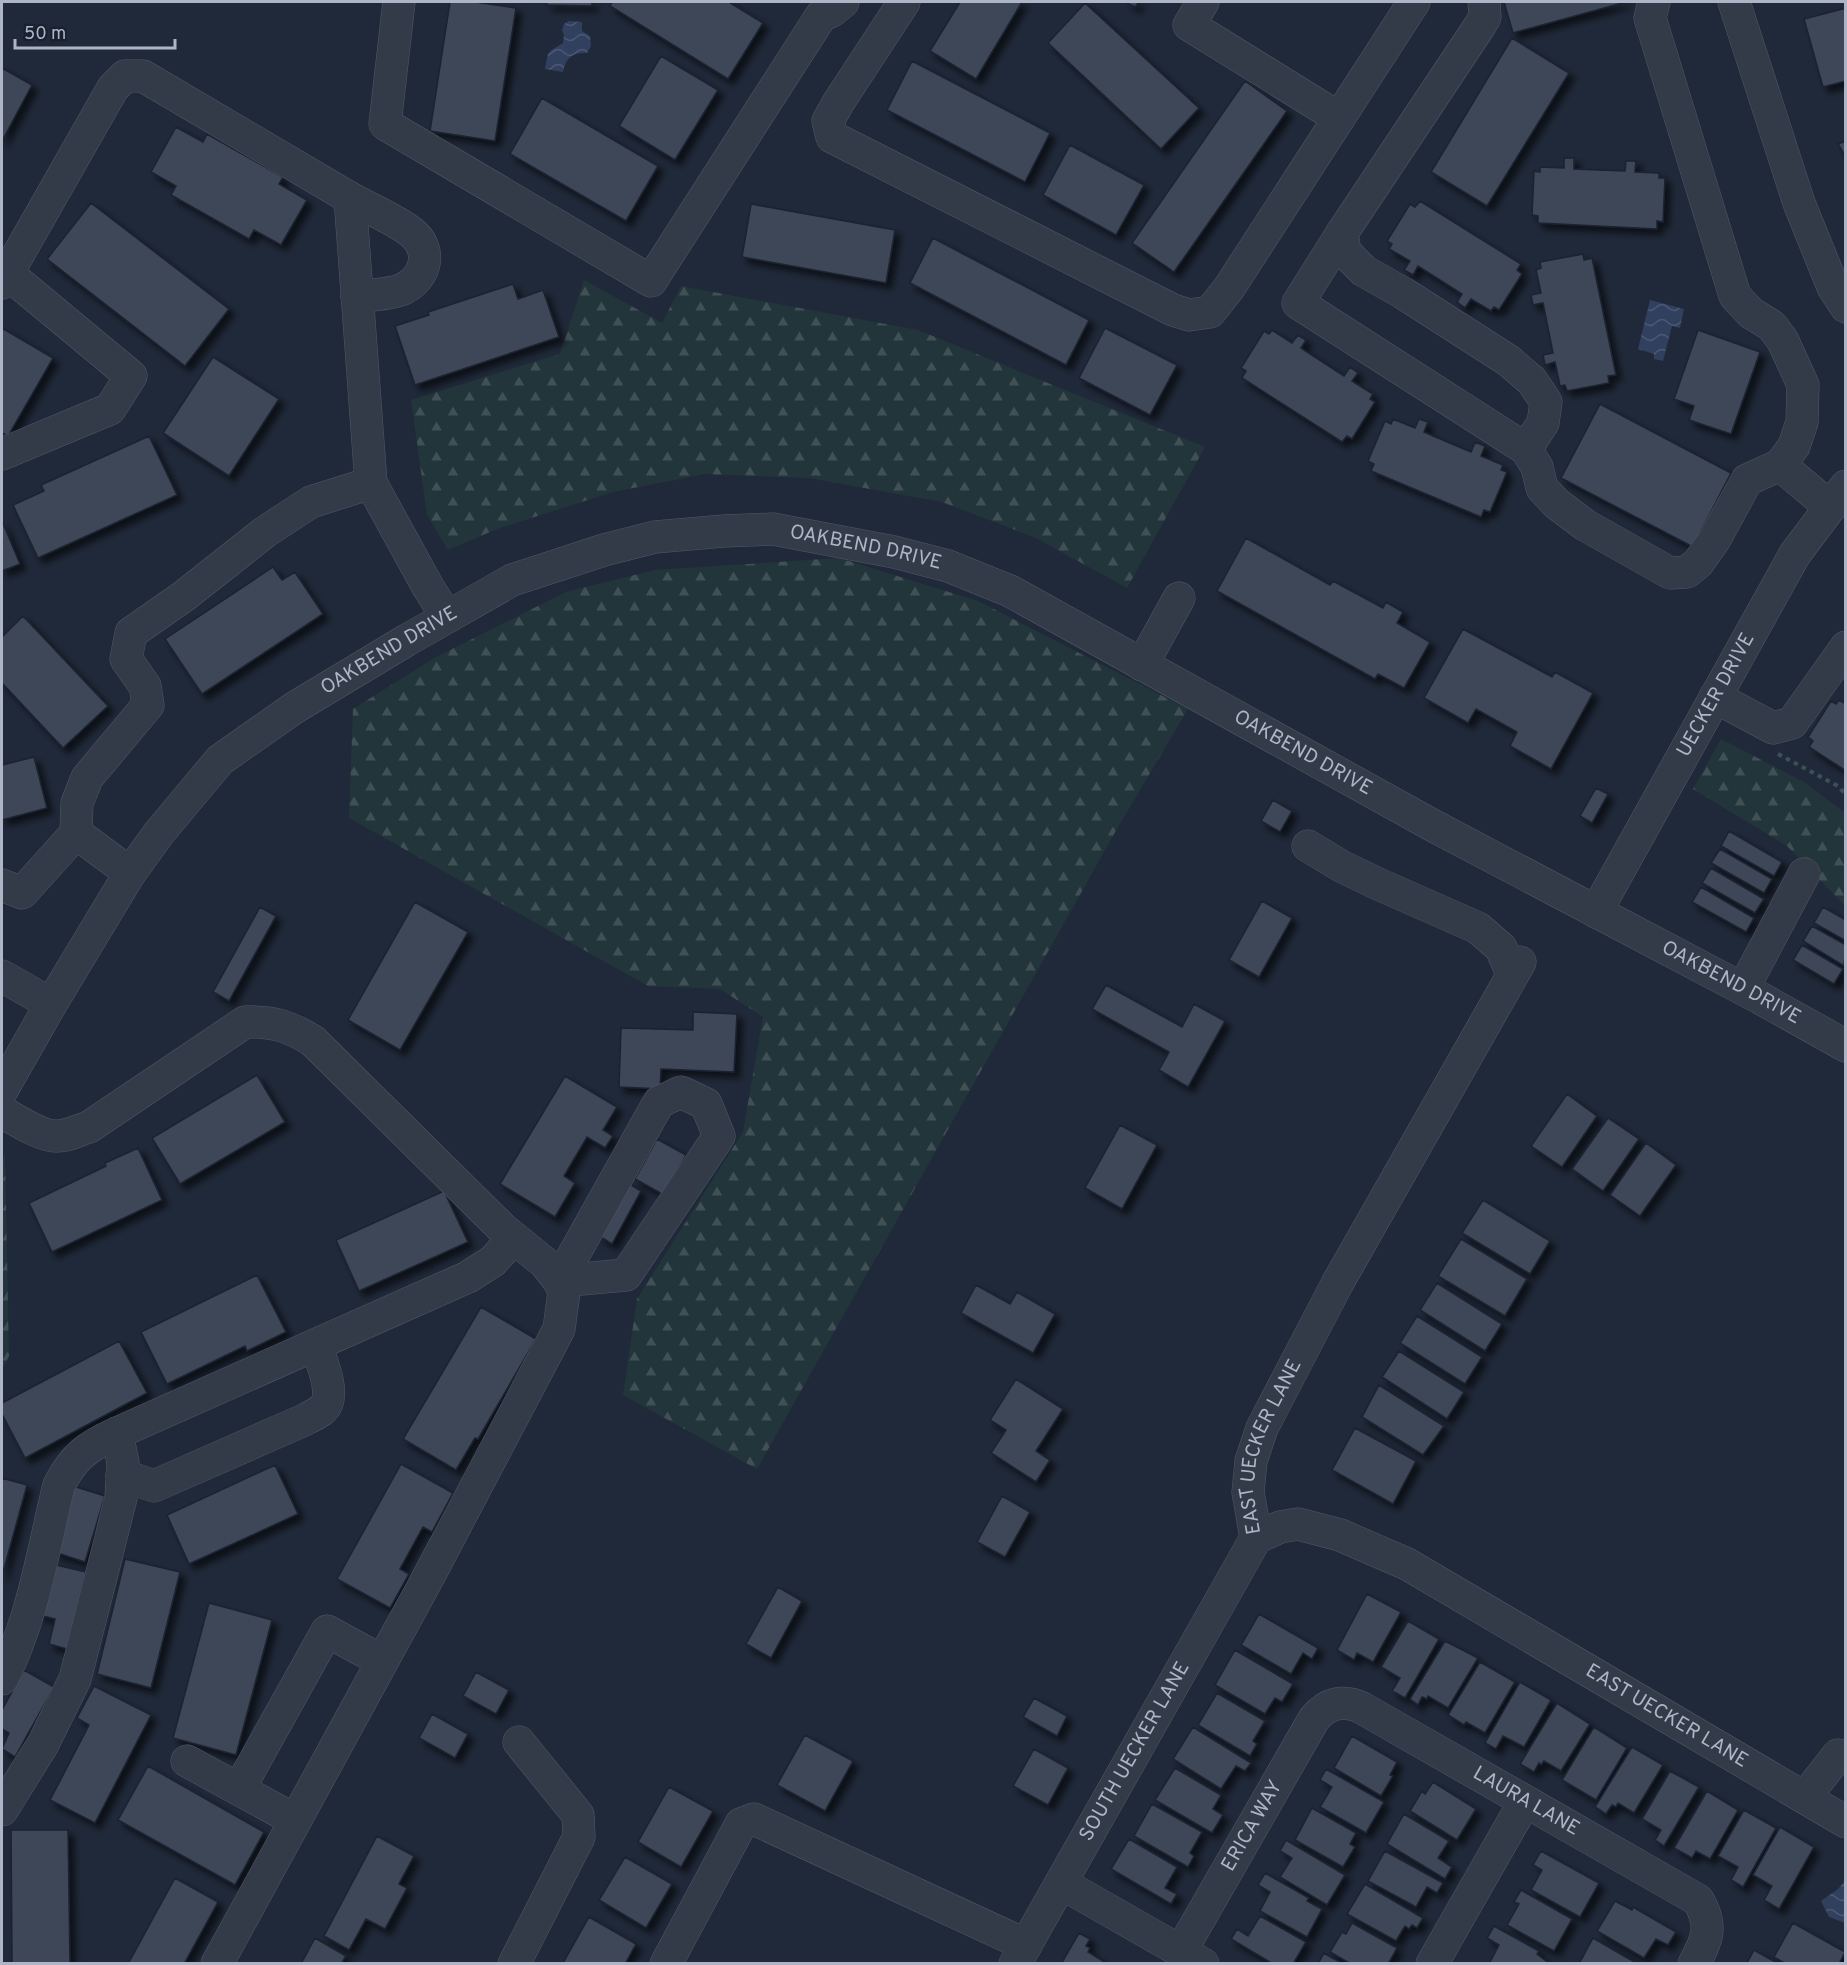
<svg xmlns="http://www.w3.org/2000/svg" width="1847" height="1965" font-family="Overpass,sans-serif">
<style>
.forest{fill:url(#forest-firs)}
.water{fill:url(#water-waves)}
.building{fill:#3c4659;stroke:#1b2230;stroke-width:1.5;filter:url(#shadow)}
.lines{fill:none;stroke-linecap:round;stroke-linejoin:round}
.minor-casing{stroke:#515867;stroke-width:33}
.path{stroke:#3c5154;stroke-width:4;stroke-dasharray:4.5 4.5;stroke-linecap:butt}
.minor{stroke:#333b49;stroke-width:32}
.labels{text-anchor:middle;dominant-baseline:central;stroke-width:6;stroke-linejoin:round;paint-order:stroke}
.street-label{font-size:20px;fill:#aeb5c6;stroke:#19202e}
</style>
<defs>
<pattern id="forest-firs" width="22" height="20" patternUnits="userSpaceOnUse" patternTransform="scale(1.5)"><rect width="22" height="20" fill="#22353a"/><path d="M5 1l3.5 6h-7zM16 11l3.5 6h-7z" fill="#405055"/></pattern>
<pattern id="water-waves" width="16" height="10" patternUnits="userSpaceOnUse" patternTransform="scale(1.5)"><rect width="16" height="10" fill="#31405f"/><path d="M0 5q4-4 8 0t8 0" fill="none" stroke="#4c5974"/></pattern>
<filter id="shadow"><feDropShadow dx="5.5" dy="5.5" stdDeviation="3" flood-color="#0009"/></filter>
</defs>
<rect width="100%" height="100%" fill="#202939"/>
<path class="forest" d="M584 280 662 323 681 286 918 330 1205 447 1127 588 1036 538 942 502 809 478 705 474 613 492 497 529 448 550 427 515 411 400 560 354Z
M839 558 978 601 1188 709 1118 827 757 1469 623 1395 637 1299 743 1132 763 1017 720 989 648 986 349 818 353 709 436 657 566 592 655 570Z
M1721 739 1804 782 1845 813V906L1787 846 1693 789Z
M5 1154 9 1356 2 1370V1161Z"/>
<path class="water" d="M569 21 582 22V31L590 36 591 46 587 53C573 52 566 57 563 72L545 69C549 47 547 54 563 43L564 35 562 30 564 24Z
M1650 300 1684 309 1680 328 1672 326 1663 361 1654 359V354L1638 349Z
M1845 1881V1923L1829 1917 1821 1901 1838 1889Z"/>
<path class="building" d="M450 2H475L516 8 495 141 430 131Z
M547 2H592V6L547 5Z
M612 2H729L763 23 728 79 610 6Z
M960 2H1022L976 79 930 51Z
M1125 2H1139L1135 7Z
M1504 2H1626L1513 33Z
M1085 3 1199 108 1161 149 1048 43Z
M1846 8V81L1823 87 1804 19Z
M1512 38 1569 73 1487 206 1431 172Z
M661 56 718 90 675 160 619 126Z
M912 61 1050 133 1025 182 887 110Z
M2 68 32 85 2 141Z
M1245 81 1287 111 1174 272 1132 243Z
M542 98 658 166 626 221 510 154Z
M176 127 203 142 207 134 283 177 279 184 307 200 281 245 254 230 249 239 171 195 176 186 151 172Z
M1846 141V157L1838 144Z
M1070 145 1144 185 1116 235 1043 195Z
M1564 158H1574V169L1625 171 1626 161H1636L1635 172 1659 173V178H1665L1663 222 1657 221V229L1538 223V216L1532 215 1534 171 1540 172V167L1564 168Z
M1420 201 1521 264 1517 270 1522 274 1499 310 1494 307 1491 311 1471 299 1465 308 1457 302 1462 294 1418 266 1413 275 1404 270 1410 261 1389 249 1392 244 1387 241 1410 204 1415 207Z
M91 203 229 309 185 366 47 259Z
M751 204 895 230 886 283 742 257Z
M933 238 1089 320 1066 365 910 283Z
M1583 254 1584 260 1592 258 1616 375 1608 376 1609 383 1567 391 1565 385 1560 386 1555 362 1545 365 1543 355 1553 353 1543 303 1533 305 1531 295 1541 293 1536 270 1541 268 1540 262Z
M513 284 518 299 543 290 559 337 415 385 395 326 429 315 428 312Z
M2 328 53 358 8 436 2 433Z
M1105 328 1177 365 1150 415 1079 378Z
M1272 330 1292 343 1298 335 1306 340 1301 348 1344 376 1350 367 1358 373 1352 381 1373 394 1370 399 1375 402 1352 439 1347 436 1342 442 1242 378 1246 371 1241 368 1264 331 1269 334Z
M1698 330 1760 352 1731 434 1689 420 1694 406 1674 399Z
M213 357 279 399 229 476 163 433Z
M1600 404 1731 473 1693 547 1561 478Z
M1393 419 1415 428 1419 419 1428 422 1424 432 1471 452 1475 442 1485 446 1481 456 1503 465 1501 470 1507 472 1490 512 1484 510 1481 517 1371 471 1374 464 1368 461 1385 421 1391 424Z
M149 436 177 495 38 558 13 505 44 491 41 485Z
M2 521 20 564 2 571Z
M1246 538 1330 585 1333 581 1383 608 1386 602 1403 612 1397 623 1430 642 1404 688 1378 674 1375 679 1217 591Z
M273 567 282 580 295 572 323 614 202 694 165 639Z
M23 616 108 706 63 748 2 683V637Z
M1463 629 1552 677 1555 672 1593 693 1551 769 1510 746 1517 732 1476 709 1468 723 1424 698Z
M1839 700 1846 704V771L1809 747 1813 741 1808 737 1831 701 1836 704Z
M34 757 47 808 2 820V765Z
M1596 788 1608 794 1592 823 1580 816Z
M1273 800 1292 811 1280 832 1261 821Z
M1729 831 1782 862 1774 876 1721 846Z
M1720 849 1772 879 1764 893 1711 863Z
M1711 868 1764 899 1755 913 1702 883Z
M1701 887 1754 918 1746 932 1692 902Z
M1262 901 1292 918 1259 977 1229 960Z
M415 902 468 932 400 1050 348 1020Z
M260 907 276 916 229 1001 213 992Z
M1823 907 1846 920V941L1814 923Z
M1812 926 1846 945 1844 966 1803 941Z
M1802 945 1843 969 1834 984 1793 960Z
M1106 985 1182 1027 1194 1004 1225 1021 1188 1087 1159 1070 1169 1052 1092 1009Z
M693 1012 737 1014 734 1072 661 1069 660 1089 619 1087 621 1028 693 1030Z
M257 1075 285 1122 180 1184 152 1138Z
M565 1076 617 1107 603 1130 613 1136 605 1148 587 1137 564 1176 575 1183 555 1217 500 1184Z
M1567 1094 1597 1116 1562 1167 1531 1146Z
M1608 1118 1639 1139 1603 1191 1572 1169Z
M1120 1125 1157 1145 1122 1209 1085 1188Z
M657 1139 686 1155 664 1195 635 1179Z
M1646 1143 1676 1165 1640 1216 1610 1195Z
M138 1148 162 1200 52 1252 29 1203 106 1166 105 1163Z
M628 1183 641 1191 612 1244 599 1236Z
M444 1191 468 1242 359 1291 336 1240Z
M1483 1200 1550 1241 1530 1274 1462 1233Z
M1461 1239 1527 1279 1505 1316 1438 1276Z
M257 1275 286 1332 247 1351 245 1346 167 1384 141 1332Z
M1437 1283 1502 1324 1485 1351 1420 1310Z
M976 1285 1010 1304 1017 1292 1055 1314 1033 1353 961 1313Z
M481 1307 536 1339 478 1439 475 1438 456 1470 403 1439Z
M1417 1316 1482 1357 1465 1384 1400 1343Z
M119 1341 147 1393 25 1458 2 1414V1403Z
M1399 1351 1464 1392 1447 1419 1382 1377Z
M1016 1379 1063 1409 1036 1451 1050 1460 1036 1482 991 1453 1006 1430 990 1420Z
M1379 1385 1444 1426 1423 1455 1362 1417Z
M1355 1428 1416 1461 1393 1504 1332 1470Z
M401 1464 453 1493 432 1532 423 1527 400 1569 409 1574 390 1608 337 1579Z
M275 1465 298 1514 189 1564 167 1515Z
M2 1478 27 1485 2 1576Z
M73 1486 105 1496 85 1562 54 1552Z
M1002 1496 1030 1512 1005 1557 977 1542Z
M125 1559 180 1572 151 1688 97 1674Z
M52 1564 86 1572 67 1649 49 1644 55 1619 39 1615Z
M778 1587 802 1601 771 1658 746 1644Z
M1367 1594 1401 1612 1373 1662 1357 1653 1354 1660 1337 1650Z
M209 1603 272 1620 236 1755 173 1738Z
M1259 1614 1318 1648 1312 1659 1303 1653 1291 1674 1241 1645Z
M1408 1621 1439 1639 1405 1698 1392 1691 1400 1678 1381 1667Z
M1445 1641 1478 1658 1448 1708 1428 1696 1427 1699 1422 1697 1418 1705 1410 1699Z
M1235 1650 1293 1684 1282 1702 1275 1698 1265 1714 1215 1685Z
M1480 1662 1515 1682 1485 1733 1466 1722 1464 1725 1448 1715Z
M24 1670 54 1687 15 1757 2 1749 9 1733 2 1729V1710Z
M476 1672 509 1690 496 1714 463 1696Z
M1520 1682 1551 1700 1524 1747 1503 1736 1496 1749 1485 1743Z
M94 1686 151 1715 95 1823 50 1800 89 1725 77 1718Z
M1217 1693 1265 1721 1253 1741 1257 1744 1250 1756 1198 1725Z
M1034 1698 1067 1716 1057 1736 1023 1717Z
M1557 1703 1590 1724 1561 1771 1544 1761 1541 1765 1539 1763 1534 1772 1520 1764Z
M432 1714 468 1734 455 1758 419 1738Z
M1193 1727 1251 1763 1245 1771 1236 1766 1221 1789 1173 1759Z
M1594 1727 1627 1748 1596 1800 1562 1780Z
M805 1735 853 1761 825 1811 777 1785Z
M1352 1736 1397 1762 1390 1775 1393 1776 1381 1796 1334 1768Z
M1632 1747 1663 1765 1634 1813 1618 1803 1616 1807 1612 1805 1606 1814 1595 1807Z
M1034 1749 1068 1768 1048 1805 1013 1786Z
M148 1766 264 1832 235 1885 118 1820Z
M1175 1768 1221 1795 1213 1809 1223 1815 1212 1833 1155 1800Z
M1326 1769 1384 1802 1366 1833 1320 1807 1332 1787 1320 1780Z
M1670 1771 1699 1787 1664 1846 1655 1840 1661 1830 1642 1819Z
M1433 1782 1476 1809 1457 1840 1410 1811 1422 1791 1425 1794Z
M669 1787 713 1811 681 1867 638 1842Z
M1707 1791 1738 1810 1710 1859 1696 1851 1692 1858 1674 1848Z
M1152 1804 1202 1832 1190 1853 1194 1856 1188 1867 1134 1836Z
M1312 1808 1356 1833 1350 1844 1355 1847 1343 1867 1295 1840Z
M1744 1810 1776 1828 1743 1887 1731 1880 1738 1867 1718 1856Z
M1404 1814 1449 1841 1438 1858 1452 1867 1445 1879 1387 1844Z
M1780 1827 1814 1847 1779 1909 1764 1900 1772 1886 1753 1875Z
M11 1830H68L70 1964H12Z
M377 1836 414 1856 399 1884 407 1888 385 1929 366 1919 349 1950 324 1936Z
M1129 1839 1177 1867 1165 1888 1177 1894 1171 1904 1111 1869Z
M1286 1840 1345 1875 1327 1905 1280 1877 1292 1858 1280 1851Z
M1385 1851 1443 1883 1437 1893 1427 1887 1416 1907 1368 1881Z
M1541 1851 1599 1883 1580 1917 1531 1890 1542 1870 1533 1865Z
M625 1857 672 1884 646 1928 599 1900Z
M1265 1873 1309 1898 1307 1901 1322 1909 1307 1937 1260 1911 1270 1892 1258 1885Z
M175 1878 218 1902 184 1964H128Z
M1365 1884 1423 1918 1417 1928 1412 1925 1409 1929 1405 1926 1396 1941 1347 1914Z
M1521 1890 1572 1919 1554 1951 1507 1925 1519 1904 1514 1902Z
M1615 1901 1632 1910 1633 1907 1676 1932 1668 1945 1656 1939 1644 1958 1597 1931Z
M1260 1916 1306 1942 1293 1964H1273L1231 1939 1237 1929 1248 1936Z
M589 1917 636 1944 625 1964 563 1963Z
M1352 1923 1397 1948 1388 1964H1351L1330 1952 1342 1932 1346 1934Z
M1793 1923 1845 1952 1839 1964H1786L1774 1957Z
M1494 1926 1539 1951 1537 1954 1550 1964H1489L1499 1945 1487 1938Z
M1079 1933 1090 1939 1086 1946 1090 1948 1088 1952 1103 1961 1102 1964H1061Z
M315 1938 346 1956 341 1964H301Z
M1593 1938 1638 1964H1579Z
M1754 1950 1779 1964 1747 1963Z
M1324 1953 1343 1964H1318Z"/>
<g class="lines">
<defs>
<g id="minor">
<path d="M399 2 385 124 651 281 821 16 832 11 843 2"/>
<path d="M904 2 838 103 828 121 832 137 1173 310 1189 315 1210 312 1229 288 1414 2"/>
<path d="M1203 2 1189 25 1339 118"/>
<path d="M1484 2 1485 17 1479 27 1342 233 1345 252 1364 271 1403 293 1509 361 1532 381 1546 402 1543 423 1526 449"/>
<path d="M1654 2 1650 18 1735 296 1751 313 1772 326 1783 341 1803 385 1802 422 1794 446 1780 465 1830 507"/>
<path d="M1734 2 1799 203 1833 287 1846 307"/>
<path d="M350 198C368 208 396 220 411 232 433 249 427 277 403 289 393 294 370 295 357 297"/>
<path d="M1342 233 1298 303 1526 449 1537 467 1542 488 1557 504 1585 525 1670 573 1687 572 1698 563 1715 539 1747 480 1780 465"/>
<path d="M2 283 113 88 125 76H143L350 198 371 483"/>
<path d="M2 454 110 409 131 376 7 273"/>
<path d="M1142 665 1179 598"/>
<path d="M1715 697 1773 728 1792 723 1846 647"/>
<path d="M1308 846 1341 866 1376 883 1478 928 1501 948 1512 974"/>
<path d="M130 873 76 833 77 803 87 778 148 705 145 686 126 659 131 633 184 596 265 532 311 502 371 483 428 587 447 617"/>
<path d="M2 885 22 893 76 833"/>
<path id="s1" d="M1596 912 1795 554 1846 486"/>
<path d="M2 976 51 1004"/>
<path d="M1743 989 1804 874"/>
<path id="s2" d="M2 1090 51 1004 130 873 159 833 220 760 294 708 407 640 512 580 604 550 655 537 724 531 773 529 894 552 948 566 1010 591 1432 825 1760 998 1846 1046"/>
<path d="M681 1092 706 1104 719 1136 626 1275 559 1281 659 1102Z"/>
<path d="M2 1112C15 1119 40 1136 55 1136 66 1137 79 1130 89 1127L245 1022C273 1021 289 1026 313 1041L503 1229 545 1263 559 1281 564 1292 559 1329 430 1574 217 1964"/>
<path d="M122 1475 154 1486 302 1421C308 1418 317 1414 323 1409 337 1396 321 1360 316 1345"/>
<path id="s3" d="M1256 1538 1280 1527 1298 1524 1340 1535 1407 1564 1846 1822"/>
<path id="s4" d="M1256 1538 1248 1492 1251 1461 1262 1428 1337 1284 1520 962"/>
<path d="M2 1679C33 1619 43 1550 59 1485 74 1456 88 1446 117 1433L468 1277 493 1261 514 1238"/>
<path d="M187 1761 295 1820"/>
<path d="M239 1789 327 1631 382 1661"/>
<path d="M1805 1797 1838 1755 1846 1758"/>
<path d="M2 1810 43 1744 75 1679 121 1498 123 1463 117 1433"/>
<path d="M1061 1883 1203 1964"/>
<path id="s5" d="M1181 1951 1314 1719C1327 1703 1343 1699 1362 1708L1698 1900C1713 1925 1708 1939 1694 1964"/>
<path d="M514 1964 579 1837 578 1815 519 1742"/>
<path d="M666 1964 741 1824 754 1819 1026 1945"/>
<path id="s6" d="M1015 1964 1256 1538"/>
<path d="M1432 1964 1525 1801"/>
</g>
</defs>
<use href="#minor" class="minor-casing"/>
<path class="path" d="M1778 754 1838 786 1846 795"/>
<use href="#minor" class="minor"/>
</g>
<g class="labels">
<g class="street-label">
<text stroke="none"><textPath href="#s2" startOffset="1102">OAKBEND DRIVE</textPath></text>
<text stroke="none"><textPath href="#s2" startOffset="598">OAKBEND DRIVE</textPath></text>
<text stroke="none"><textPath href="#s1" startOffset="248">UECKER DRIVE</textPath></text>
<text stroke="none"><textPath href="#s2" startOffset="1588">OAKBEND DRIVE</textPath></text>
<text stroke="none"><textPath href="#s2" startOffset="2074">OAKBEND DRIVE</textPath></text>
<text stroke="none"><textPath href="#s4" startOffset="96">EAST UECKER LANE</textPath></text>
<text stroke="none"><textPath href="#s3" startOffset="462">EAST UECKER LANE</textPath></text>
<text stroke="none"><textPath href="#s6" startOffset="244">SOUTH UECKER LANE</textPath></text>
<text stroke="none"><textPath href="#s5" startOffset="510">LAURA LANE</textPath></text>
<text stroke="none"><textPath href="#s5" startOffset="144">ERICA WAY</textPath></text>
</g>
</g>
<rect width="1847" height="1965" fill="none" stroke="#aeb5c6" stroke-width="6"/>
<path d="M15 39v9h160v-9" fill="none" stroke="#aeb5c6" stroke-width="3"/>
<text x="24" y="39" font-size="18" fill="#aeb5c6" stroke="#19202e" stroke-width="4.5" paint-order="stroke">50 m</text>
</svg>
